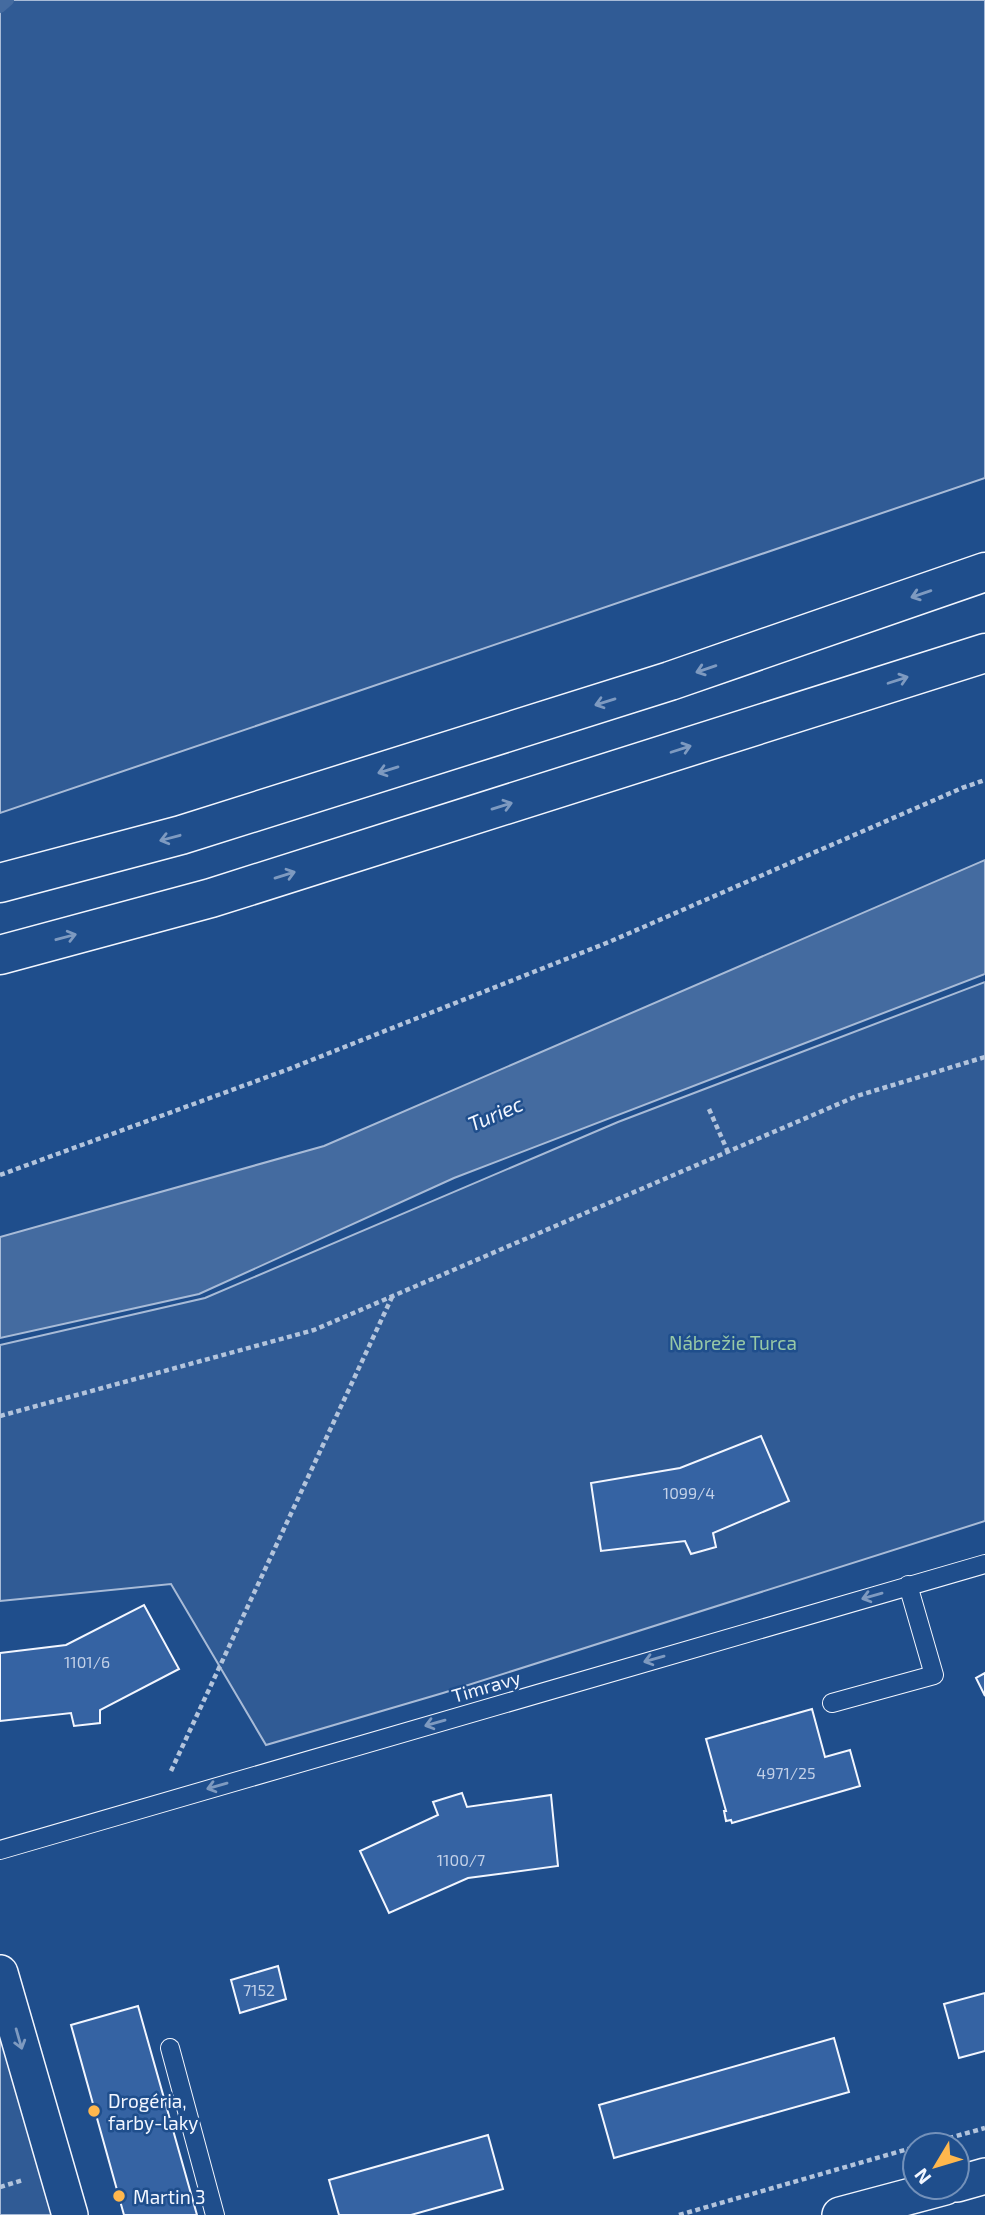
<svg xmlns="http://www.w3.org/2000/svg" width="985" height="2215" font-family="'Exo 2',sans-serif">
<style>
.green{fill:#305b95;stroke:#a8bbd7;stroke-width:2}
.water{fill:#446ba0;stroke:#a8bbd7;stroke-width:2}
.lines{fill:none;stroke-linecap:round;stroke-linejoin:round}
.stream{stroke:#446ba0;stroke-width:12}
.building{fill:#3563a3;stroke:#f2f6ff;stroke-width:2}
.service-casing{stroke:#f2f6ff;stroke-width:20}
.minor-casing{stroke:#f2f6ff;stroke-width:38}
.primary-casing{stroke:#f2f6ff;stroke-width:41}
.path{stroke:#b3c4dc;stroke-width:4.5;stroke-dasharray:5 3.5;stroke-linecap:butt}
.service{stroke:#1f4e8c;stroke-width:18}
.minor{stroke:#1f4e8c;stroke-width:35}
.primary{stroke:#1f4e8c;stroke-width:38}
.oneway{stroke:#7e9ac0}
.poi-dot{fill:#ffb74d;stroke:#1f4e8c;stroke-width:2.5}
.labels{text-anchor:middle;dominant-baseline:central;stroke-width:5;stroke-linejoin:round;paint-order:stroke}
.number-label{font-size:16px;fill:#c3d1e8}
.park-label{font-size:19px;fill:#97c8a6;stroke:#1f4e8c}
.street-label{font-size:19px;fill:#f2f6ff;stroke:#1f4e8c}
.poi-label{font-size:19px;fill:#f2f6ff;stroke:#1f4e8c;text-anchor:start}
.water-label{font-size:21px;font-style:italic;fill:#f2f6ff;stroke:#1f4e8c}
</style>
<rect width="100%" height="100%" fill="#1f4e8c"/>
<path class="green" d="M0 0H985V478L0 813Z
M985 982V1521L443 1693 266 1745 171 1584 0 1601V1345L205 1298 618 1122Z
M0 1973 70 2215H0Z"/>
<path class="water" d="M985 860V974L454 1178 199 1294 0 1338V1237L324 1146Z"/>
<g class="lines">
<path class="stream" d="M0 7 8 0"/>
</g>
<path class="building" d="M761 1436 789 1501 713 1533 716 1547 691 1554 685 1541 601 1551 591 1483 680 1468Z
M144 1605 179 1669 100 1710V1723L74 1726 71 1713 0 1721V1653L66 1645Z
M985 1673V1696L976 1678Z
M812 1709 825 1757 850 1750 860 1786 732 1823 731 1820 726 1821 724 1811H726L706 1739Z
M462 1793 467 1807 551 1795 558 1866 468 1878 389 1913 360 1851 438 1815 433 1802Z
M278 1966 286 1999 240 2013 231 1980Z
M985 1993V2051L959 2058 944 2004Z
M138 2006 197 2215H124L71 2025Z
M834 2038 849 2092 614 2158 599 2105Z
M488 2135 503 2189 411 2215H339L329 2180Z"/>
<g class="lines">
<defs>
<path id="service" d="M832 1703 934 1675 908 1585
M0 1850 985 1564
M170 2048 215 2215"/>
<path id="minor" d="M0 1973 70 2215
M957 2184 985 2176
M840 2215 945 2187"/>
<path id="primary" d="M0 883 181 835 670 681 985 572
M0 955 211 898 985 653"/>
</defs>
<use href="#service" class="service-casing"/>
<use href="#minor" class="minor-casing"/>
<use href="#primary" class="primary-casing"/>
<path class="path" d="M709 1109 728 1152
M0 1175 289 1069 609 942 962 788 985 780
M0 1416 314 1330 857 1096 985 1057
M171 1771 392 1297
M924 2145 985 2128
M0 2187 23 2180
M679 2215 915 2147"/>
<use href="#service" class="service"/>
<use href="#minor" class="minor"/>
<use href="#primary" class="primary"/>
</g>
<defs><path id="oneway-shaft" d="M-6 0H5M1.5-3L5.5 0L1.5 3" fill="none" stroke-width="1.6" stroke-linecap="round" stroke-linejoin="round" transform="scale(1.75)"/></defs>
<g class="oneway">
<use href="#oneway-shaft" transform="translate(921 594) rotate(161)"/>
<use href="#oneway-shaft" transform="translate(706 669) rotate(161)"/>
<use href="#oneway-shaft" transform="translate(898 680) rotate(-18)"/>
<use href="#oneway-shaft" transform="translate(605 702) rotate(163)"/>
<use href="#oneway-shaft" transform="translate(681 749) rotate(-18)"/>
<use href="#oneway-shaft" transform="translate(388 770) rotate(163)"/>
<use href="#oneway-shaft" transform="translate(502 806) rotate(-17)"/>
<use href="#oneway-shaft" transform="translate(170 838) rotate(165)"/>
<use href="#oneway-shaft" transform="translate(285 875) rotate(-17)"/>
<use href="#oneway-shaft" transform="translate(66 937) rotate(-15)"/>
<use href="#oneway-shaft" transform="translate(872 1596) rotate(164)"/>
<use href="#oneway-shaft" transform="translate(654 1659) rotate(164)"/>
<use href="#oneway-shaft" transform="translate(435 1723) rotate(164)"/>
<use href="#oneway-shaft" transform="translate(217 1786) rotate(164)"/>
<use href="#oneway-shaft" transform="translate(19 2039) rotate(74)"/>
</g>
<g class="poi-dot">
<circle cx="94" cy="2111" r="7"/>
<circle cx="119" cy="2196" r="7"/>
</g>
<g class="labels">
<g class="number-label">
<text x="689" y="1492">1099/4</text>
<text x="87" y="1661">1101/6</text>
<text x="786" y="1772">4971/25</text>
<text x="461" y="1859">1100/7</text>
<text x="259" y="1989">7152</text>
</g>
<g class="park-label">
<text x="733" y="1342">Nábrežie Turca</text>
</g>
<g class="street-label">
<text transform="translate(486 1686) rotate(-16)">Timravy</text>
</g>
<g class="poi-label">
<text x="108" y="2100">Drogéria,<tspan x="108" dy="22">farby-laky</tspan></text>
<text x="133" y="2196">Martin 3</text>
</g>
<g class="water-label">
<text transform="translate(495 1113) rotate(-23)">Turiec</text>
</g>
</g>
<g transform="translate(936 2166) rotate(232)"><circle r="33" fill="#1f4e8c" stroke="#7391ba" stroke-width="2"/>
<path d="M0-5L12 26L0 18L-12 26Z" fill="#ffb74d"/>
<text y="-10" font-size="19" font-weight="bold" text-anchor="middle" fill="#f2f6ff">N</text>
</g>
</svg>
